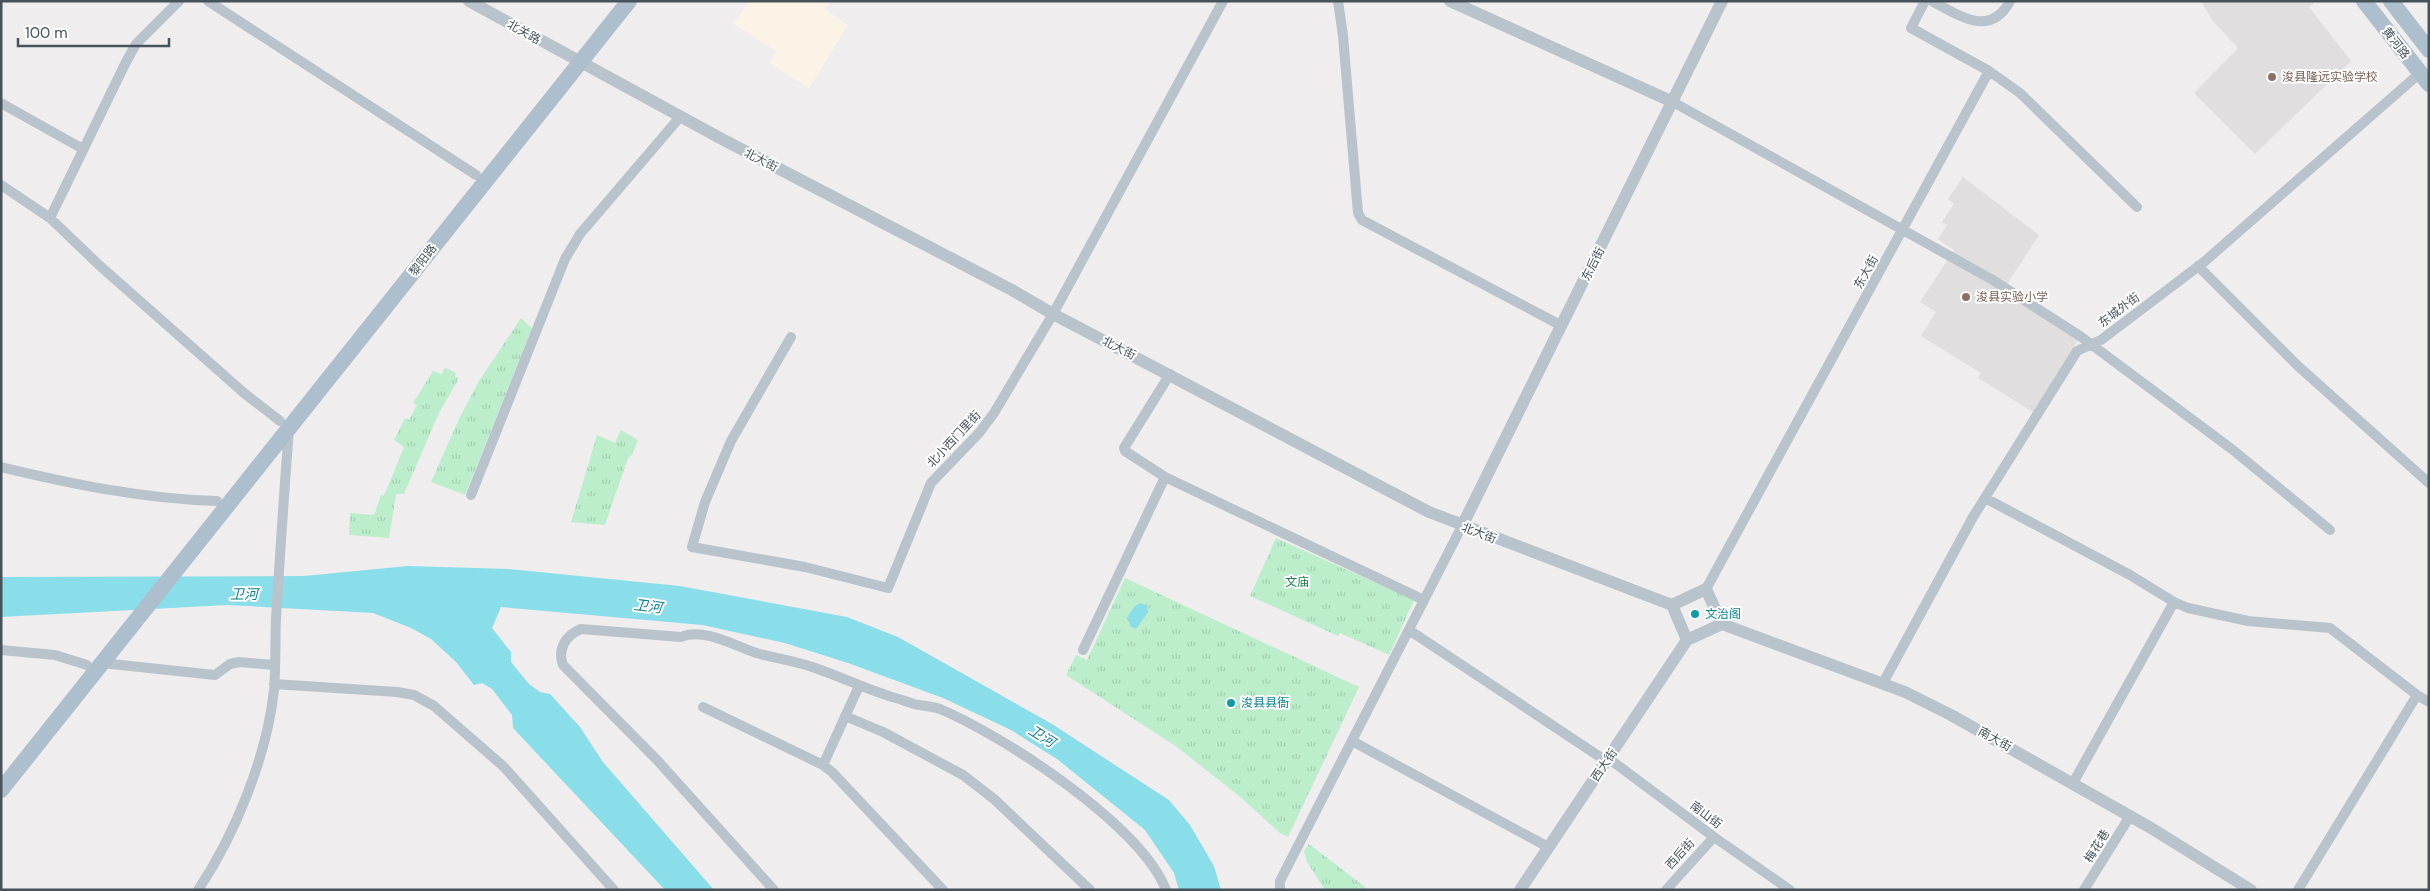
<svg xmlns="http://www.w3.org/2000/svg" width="2430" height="891" font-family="'DM Sans','Noto Sans SC',sans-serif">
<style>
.commercial{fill:#fbf4e6}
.education{fill:#e1dee0}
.grass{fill:url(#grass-tufts)}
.water{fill:#8adeea}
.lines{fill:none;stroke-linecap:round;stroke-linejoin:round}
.minor{stroke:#b9c3cb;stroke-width:10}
.tertiary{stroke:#b9c3cb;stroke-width:12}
.primary{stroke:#adbfcc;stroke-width:16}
.education-dot{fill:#8d6e63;stroke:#fff;stroke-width:2}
.culture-dot{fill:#0f9aa8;stroke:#fff;stroke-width:2}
.labels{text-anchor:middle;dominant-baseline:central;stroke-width:4;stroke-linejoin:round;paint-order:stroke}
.street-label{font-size:12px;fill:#46535b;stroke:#fff}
.education-label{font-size:12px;fill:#785e54;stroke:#fff;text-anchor:start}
.park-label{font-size:12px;fill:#187b42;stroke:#fff}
.culture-label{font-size:12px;fill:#0d838f;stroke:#fff;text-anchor:start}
.water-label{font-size:14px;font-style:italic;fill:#0f7f8f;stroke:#fff}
</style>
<defs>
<pattern id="grass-tufts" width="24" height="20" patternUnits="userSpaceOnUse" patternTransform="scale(1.25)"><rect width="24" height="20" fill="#bceecb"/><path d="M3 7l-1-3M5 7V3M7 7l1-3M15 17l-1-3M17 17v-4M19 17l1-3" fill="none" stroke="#a3ceb1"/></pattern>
</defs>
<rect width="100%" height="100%" fill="#f0edee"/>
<path class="commercial" d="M748 1H826L829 3 825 10 848 25 809 88 770 63 776 51 734 24Z"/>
<path class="education" d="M2201 1H2312L2314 3 2309 7 2351 61 2255 154 2194 93 2238 48 2212 20Z
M1963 177 2039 235 2002 292 2078 340 2033 412 1978 378 1981 373 1921 336 1936 312 1920 302 1954 250 1938 239 1947 225 1942 222 1954 204 1948 199Z"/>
<path class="grass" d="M521 318 532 328 465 495 431 482 459 419 479 381Z
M446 368 456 373 455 376 459 378 439 413 404 494H396L389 538 349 535 350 513 374 515 381 495 384 496 404 447 394 440 405 418 409 420 417 405 413 403 433 371 441 374Z
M621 430 638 440 632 455 628 458 605 525 571 522 597 435 615 443Z
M1276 538 1414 600 1389 655 1340 633 1338 636 1250 596Z
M1125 578 1359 687 1288 837 1280 833 1239 796 1177 747 1066 675 1076 655 1087 660Z
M1309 844 1369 890H1325L1307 862 1304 851Z"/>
<path class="water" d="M408 566 509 569 680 586 847 617 898 637 1052 724 1169 800 1190 825 1214 866 1221 890H1179L1174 873 1145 830 1057 759 1011 730 943 698 848 663 785 643 702 625 501 607 492 628 511 652V662L529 684 540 692 550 694 580 727 603 762 714 890H665L513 728 512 715 492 689 482 683 474 685 456 662 431 639 411 628 373 613 227 605 1 617V577L304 576Z
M1140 603 1146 605 1148 612 1136 629 1130 626 1128 616 1134 607Z"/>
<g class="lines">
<path class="minor" d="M208 1 476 175
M1338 1 1343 36 1358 213 1362 220 1562 326
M1932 1C1960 16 1990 38 2010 1
M1989 71 2020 93 2137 207
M1673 102 1991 279 2080 336 2233 450 2330 530
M1 103 83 149
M1 185 50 218 99 265 244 393 280 421
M50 218 126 62 136 44 179 1
M2198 266 2298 366 2429 483
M791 337 731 441 705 502 692 547 805 567 888 588 931 483 979 433 994 413 1053 314 1223 1
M1 467C72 484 144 499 217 501
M1165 477 1424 600
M471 495 565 259 580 234 680 117
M1985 498 2130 575 2174 602 2188 608 2248 621 2330 628 2417 695
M1706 589 1989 71 1911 28 1925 1
M1409 630 1606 761
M1 650 55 655 87 665
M1083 650 1165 477 1125 451 1124 448 1170 374
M102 663 215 675 230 664 239 662 274 665
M1883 683 1973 517 2077 351 2101 340 2204 262 2420 73
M274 684 397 692 414 695 434 706 503 766 614 890
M703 707 823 765 832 772 943 890
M845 716 883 732 963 775 994 799 1090 890
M1352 741 1548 847
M1608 758 1714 837 1790 890
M823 765 859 686
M2073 783 2174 602
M198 890C235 835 267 756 274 690 276 666 275 642 276 618 280 555 284 492 289 429
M774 890 657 760 563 665C557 649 566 635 581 629L681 637C705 627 736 647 760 654 779 659 800 662 818 669 843 678 867 689 892 697 900 699 907 702 914 704 922 706 932 706 940 709 1004 736 1141 825 1166 890
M1280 890V881L1462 526
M1666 890 1714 837
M2084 890 2130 816
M2298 890 2417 695 2429 702"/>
<path class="tertiary" d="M469 1 720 138 1012 290 1053 314 1429 512 1672 605
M1450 1 1673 102
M1462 526 1722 1
M1706 589 1722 624 1687 640 1672 605Z
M1722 624 1905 692 1951 715 2151 828 2251 890
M1520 890 1687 640"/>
<path class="primary" d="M2364 1 2429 84
M2391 1 2429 50
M1 790 629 1"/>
</g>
<g class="education-dot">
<circle cx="2272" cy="77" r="5"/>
<circle cx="1966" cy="297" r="5"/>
</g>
<g class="culture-dot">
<circle cx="1695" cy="614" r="5"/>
<circle cx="1231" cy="703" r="5"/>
</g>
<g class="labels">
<g class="street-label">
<text transform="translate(524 32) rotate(29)">北关路</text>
<text transform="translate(2396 43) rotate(52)">黄河路</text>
<text transform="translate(761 160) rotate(27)">北大街</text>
<text transform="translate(423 260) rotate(-52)">黎阳路</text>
<text transform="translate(1593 264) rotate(-63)">东后街</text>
<text transform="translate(1866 272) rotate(-61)">东大街</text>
<text transform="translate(2119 310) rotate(-37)">东城外街</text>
<text transform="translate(1119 348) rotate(27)">北大街</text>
<text transform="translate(954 439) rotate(-47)">北小西门里街</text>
<text transform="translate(1479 533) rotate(21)">北大街</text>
<text transform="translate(1995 739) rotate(29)">南大街</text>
<text transform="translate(1604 765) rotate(-56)">西大街</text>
<text transform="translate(1706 815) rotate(37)">南山街</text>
<text transform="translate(2097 846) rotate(-58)">梅花巷</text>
<text transform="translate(1680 854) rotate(-47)">西后街</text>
</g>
<g class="education-label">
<text x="2282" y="77">浚县隆远实验学校</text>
<text x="1976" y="297">浚县实验小学</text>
</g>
<g class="park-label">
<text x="1297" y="582">文庙</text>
</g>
<g class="culture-label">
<text x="1705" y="614">文治阁</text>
<text x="1241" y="703">浚县县衙</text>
</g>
<g class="water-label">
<text x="244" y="594">卫河</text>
<text transform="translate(648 606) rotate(7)">卫河</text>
<text transform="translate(1042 736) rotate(32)">卫河</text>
</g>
</g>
<rect width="2430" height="891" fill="none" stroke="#46535b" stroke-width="5"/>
<path d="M18 38v8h151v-8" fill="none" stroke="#46535b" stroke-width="2.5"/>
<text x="25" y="38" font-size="15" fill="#46535b" stroke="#ffffff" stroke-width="4" paint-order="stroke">100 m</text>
</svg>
